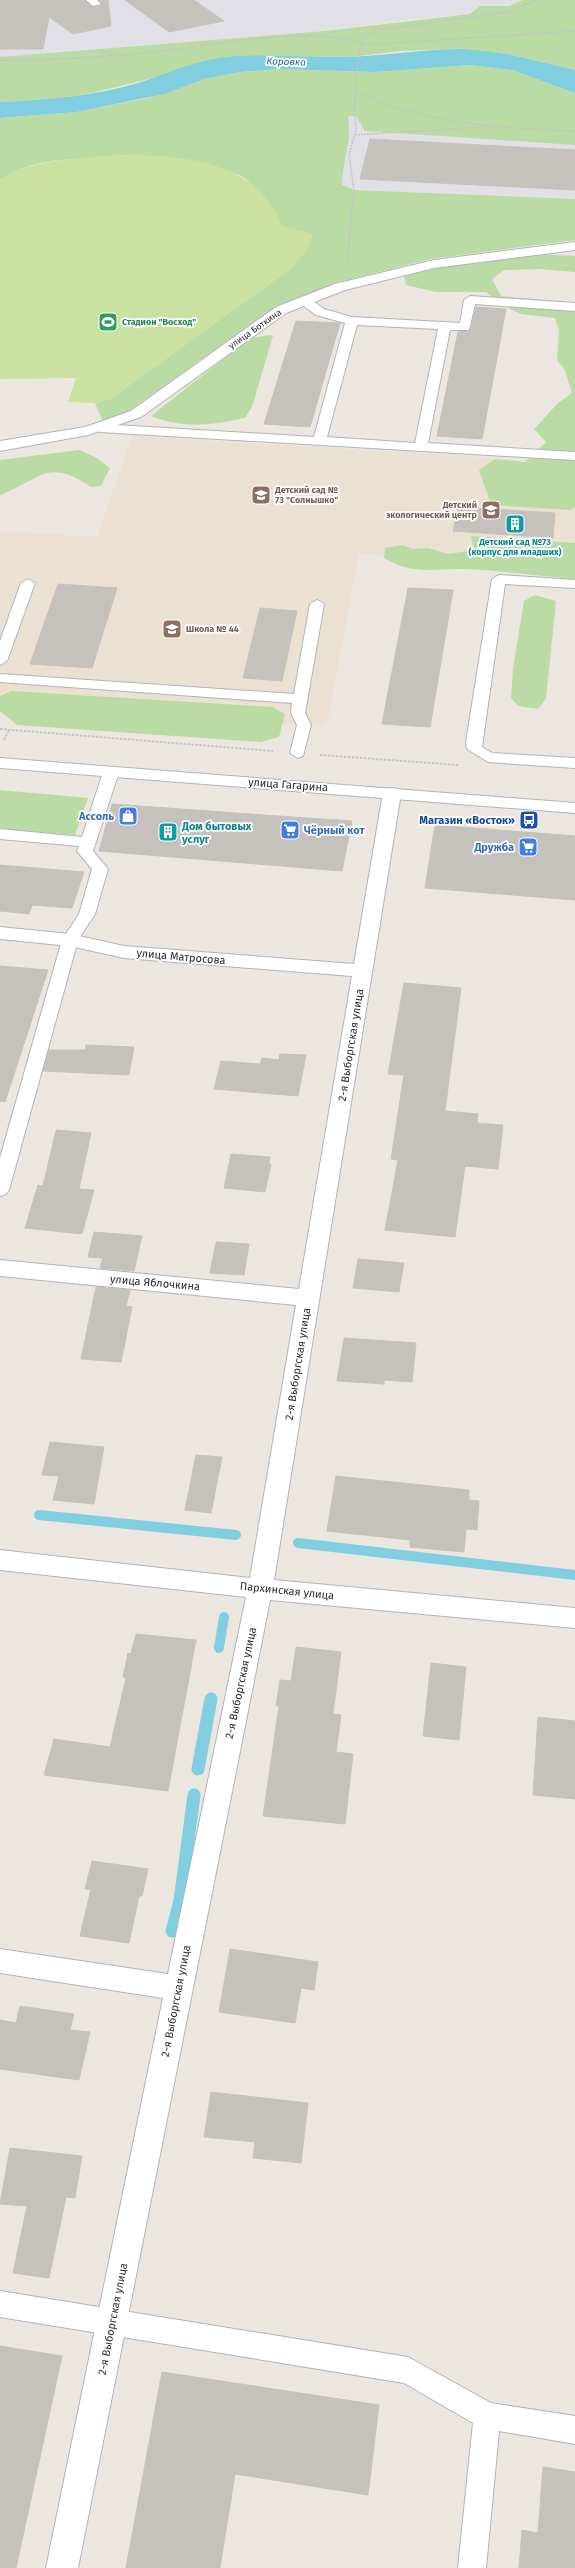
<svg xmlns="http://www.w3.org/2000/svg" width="575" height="2568" font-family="'Fira Sans',sans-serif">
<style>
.industrial{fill:#e1e0e6}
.education{fill:#ebe1d2}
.green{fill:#bbdba4}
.pitch{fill:#cbe1a1}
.water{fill:#81cee0}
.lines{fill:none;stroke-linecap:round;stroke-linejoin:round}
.stream-far1{stroke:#81cee0;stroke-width:10}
.stream{stroke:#81cee0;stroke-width:13}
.building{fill:#c5c1bc;stroke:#c7c2ba}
.lane-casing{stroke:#b1b3bb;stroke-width:2}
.street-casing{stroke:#b1b3bb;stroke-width:2}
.secondary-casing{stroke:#b1b3bb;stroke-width:2}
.path-far1{stroke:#c4c4c4;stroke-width:1.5;stroke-dasharray:2 1;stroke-linecap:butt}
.path{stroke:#c4c4c4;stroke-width:2;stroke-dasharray:2.5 1.5;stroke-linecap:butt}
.lane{fill:#fff;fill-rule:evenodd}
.street{fill:#fff;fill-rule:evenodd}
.secondary{fill:#fff;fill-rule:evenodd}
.labels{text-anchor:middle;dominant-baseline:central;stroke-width:3.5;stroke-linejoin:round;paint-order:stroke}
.far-leisure-label{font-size:9px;font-weight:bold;fill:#27864d;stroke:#fff;text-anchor:start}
.far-street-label{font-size:9px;fill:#2c2c2c;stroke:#fff}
.far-education-label{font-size:9px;font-weight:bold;fill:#785e54;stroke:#fff;text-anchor:start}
.far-culture-label{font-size:9px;font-weight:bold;fill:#0d838f;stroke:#fff}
.far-water-label{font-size:10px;font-style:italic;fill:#1f6f8e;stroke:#fff}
.street-label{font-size:11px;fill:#2c2c2c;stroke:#fff}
.shop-label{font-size:11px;font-weight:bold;fill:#366cbe;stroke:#fff;text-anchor:end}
.transit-label{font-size:11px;font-weight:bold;fill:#164399;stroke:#fff;text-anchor:end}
.culture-label{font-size:11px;font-weight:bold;fill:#0d838f;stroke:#fff;text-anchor:start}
</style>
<rect width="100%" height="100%" fill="#ece6e1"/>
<path class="industrial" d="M0 0H530L509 10 413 19 325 31 0 57Z
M348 116H356L365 131 575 145V199L354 190 342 186 345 150 351 127Z"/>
<path class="education" d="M132 436 575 463V569L359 554 328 720 315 726 0 704V531L97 537Z"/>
<path class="green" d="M523 0H575V70L508 54 452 49 401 51 351 57H238L92 93 42 101 0 102V57L325 31 470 14 480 6H509Z
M470 65 512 70 575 93V145L365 131 356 116H348C353 138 342 162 342 185L354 190 575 199V240L430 259 335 283 275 307 129 411 103 422 95 403 110 399 294 266C284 234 279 206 251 184 248 181 243 176 239 175 227 170 201 171 188 169 129 164 53 144 0 180V118L77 112 148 98 204 79 241 72 278 69 375 72Z
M538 254 575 256V272L539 269 504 270 492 279 501 296 575 303V507L570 510 491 505 479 470 495 459 525 462 546 442 534 429 558 403 572 393 565 370 557 360 559 330 555 318 521 314 501 305 486 292H436L406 285 404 276 438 268Z
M270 335 273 336 252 407 245 418C212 425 184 429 151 416L250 338Z
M79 450 97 458 110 468 101 486 91 487C46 457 41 480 0 495V460Z
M471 536 575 543V586L565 578C531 575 496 570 461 569 430 569 414 575 384 558L385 548 403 545 413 549 428 548 448 554 474 550Z
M535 595 556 601 546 699 538 709 518 706 511 698 513 669 524 601Z
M12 691 272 707 285 714 279 737 261 742 17 725 0 711V696Z
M0 790 88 798 75 835 0 829Z"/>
<path class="pitch" d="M117 155C179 155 256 158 282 226L313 234 309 247 294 266 110 399 95 403 68 402 76 378 0 379V180C33 158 79 159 117 155Z"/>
<path class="water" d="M464 49 508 54 575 70V93L512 70 470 65 375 72 278 69 241 72 204 79 164 94 77 112 0 118V102C47 100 93 96 138 83 163 75 187 64 213 59 254 52 296 58 337 57 380 57 420 49 464 49Z"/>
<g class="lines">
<path class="stream-far1" d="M39 1515 236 1535
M298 1543 575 1575
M219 1648 224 1617"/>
<path class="stream" d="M198 1769 211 1699
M172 1931 180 1901 194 1795"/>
</g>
<path class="building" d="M0 0H85L93 7 102 5 99 0H108L111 26 73 34 49 17 43 49H0Z
M125 0H194L224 21 169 32Z
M370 139 575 150V190L360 179Z
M476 307 506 309 482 439 437 436 458 332 470 331Z
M296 321 340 323 310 427 264 424Z
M458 507 555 513 553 538 453 531Z
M58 584 117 588 92 668 30 664Z
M408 588 453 590 430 727 382 724Z
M260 608 297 611 282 681 243 678Z
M112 804 264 815 352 821 342 871 99 851Z
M435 825 575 836V900L425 888Z
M0 865 84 872 72 908 32 905 29 914 0 911Z
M0 966 48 970 5 1102 0 1101Z
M404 983 461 988 445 1111 478 1114 477 1123 503 1125 498 1169 465 1166 455 1237 385 1230 398 1160 391 1159 404 1075 388 1074Z
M86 1045 134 1047 129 1075 43 1071 49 1050H85Z
M280 1054 306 1055 298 1096 214 1089 221 1061 260 1064 262 1058 279 1060Z
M56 1130 91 1133 79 1189 94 1190 82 1234 25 1228 38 1185 43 1186Z
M231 1154 270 1157 269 1164H271L265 1192 224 1188Z
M94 1232 142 1236 134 1271 100 1268 103 1258 88 1257Z
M216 1242 249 1244 244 1275 210 1273Z
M358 1259 404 1263 399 1292 353 1288Z
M96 1287 130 1290 126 1306 132 1307 121 1362 81 1359Z
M344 1338 416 1343 412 1382 384 1380V1384L337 1381Z
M50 1442 104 1447 94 1504 53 1500 59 1476 42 1475Z
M196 1455 222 1457 211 1513 185 1510Z
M336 1476 469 1490V1500L479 1501 477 1530 466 1529 464 1552 410 1547V1540L327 1531Z
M136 1634 196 1640 168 1791 44 1775 54 1739 110 1747 126 1678 123 1677 128 1653 131 1654Z
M296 1647 341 1652 333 1714 341 1715 336 1752 353 1754 345 1824 263 1816 279 1706H276L280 1680 291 1681Z
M431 1663 466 1667 459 1740 423 1736Z
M538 1717 575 1721V1799L533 1795Z
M92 1861 148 1869 142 1896H139L129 1943 80 1936 91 1889H85Z
M230 1949 318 1962 314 1990 301 1988 295 2023 219 2012Z
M20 2006 74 2014 70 2030 90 2032 79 2080 0 2069V2020L16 2023Z
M211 2092 308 2103 301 2163 253 2158 255 2142 204 2137Z
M10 2148 82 2156 75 2198 66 2197 49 2278 13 2273 27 2206 0 2204Z
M0 2346 62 2356 16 2568H0Z
M162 2372 379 2405 368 2495 235 2474 220 2568H126Z
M543 2467 575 2472V2568H519L522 2530 538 2533Z"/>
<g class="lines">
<defs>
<path id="lane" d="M86 0H97L101 4 93 6Z
M306 296 324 309 352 317 460 323 464 300 470 296 575 303V311L475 304 469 330H450L428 443 575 452V460L100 432 94 428 100 424 314 437 345 323 316 315 305 307 300 300ZM357 325 438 329 415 443 327 437Z
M499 575 575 580V588L505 584 482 747 492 753 575 758V768L488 762 467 749 466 742 492 579Z
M28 579 35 583 7 661 0 665V641L21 583Z
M317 600 324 604 305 713 311 725 303 756 298 758 290 753 297 725 291 713 292 703 0 682V674L294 694 310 604Z
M111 767 119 772 93 851 108 869 95 914 78 940 9 1190 6 1194 0 1196V1158L62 940 79 914 92 869 77 851 79 846 0 839V829L82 837 103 772Z
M0 2291 408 2357 491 2403 575 2416V2444L499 2431 486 2568H458L473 2423 404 2383 0 2317Z"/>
<path id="street" d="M575 242V250L434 268 345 290 286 313 141 417 88 435 0 451V441L85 427 131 411 276 307 335 284 434 260Z
M392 788 398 789 401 793 274 1580 575 1608V1628L270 1600 78 2568H46L163 1998 0 1973V1949L168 1974 246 1597 0 1570V1550L250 1578 296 1305 0 1276V1260L299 1289 352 976 124 958 70 946 0 939V927L70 934 124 946 354 964 383 793 386 789Z"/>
<path id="secondary" d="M0 758 575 803V813L0 768Z"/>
</defs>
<use href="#lane" class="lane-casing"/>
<use href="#street" class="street-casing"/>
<use href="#secondary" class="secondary-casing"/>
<path class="path-far1" d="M362 45 575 31
M0 60C54 60 109 57 163 51 218 44 311 26 362 43
M356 92C429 124 497 128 575 131
M355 135 482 127
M347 263 354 190 349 156 356 129 354 109 359 51 365 36 378 30 507 12 537 0"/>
<path class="path" d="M0 729 273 751
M4 740 9 730
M320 755 459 765"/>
<use href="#lane" class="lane"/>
<use href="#street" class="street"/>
<use href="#secondary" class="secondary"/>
</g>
<defs>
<symbol id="stadium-square" viewBox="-11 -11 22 22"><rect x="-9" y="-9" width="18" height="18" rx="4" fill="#2e9e5b" stroke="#fff"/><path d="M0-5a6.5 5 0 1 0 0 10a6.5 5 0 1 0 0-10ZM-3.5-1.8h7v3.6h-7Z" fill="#fff"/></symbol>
<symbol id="school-square" viewBox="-11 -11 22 22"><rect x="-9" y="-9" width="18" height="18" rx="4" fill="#8d6e63" stroke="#fff"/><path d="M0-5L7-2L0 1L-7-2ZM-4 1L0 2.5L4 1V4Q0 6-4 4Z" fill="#fff"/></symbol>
<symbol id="building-square" viewBox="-11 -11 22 22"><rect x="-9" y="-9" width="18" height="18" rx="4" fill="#0f9aa8" stroke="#fff"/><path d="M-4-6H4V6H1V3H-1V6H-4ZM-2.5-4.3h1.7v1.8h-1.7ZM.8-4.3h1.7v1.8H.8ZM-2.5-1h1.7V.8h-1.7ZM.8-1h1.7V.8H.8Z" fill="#fff"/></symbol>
<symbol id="shop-square" viewBox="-11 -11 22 22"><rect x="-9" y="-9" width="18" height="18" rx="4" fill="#3f7fe0" stroke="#fff"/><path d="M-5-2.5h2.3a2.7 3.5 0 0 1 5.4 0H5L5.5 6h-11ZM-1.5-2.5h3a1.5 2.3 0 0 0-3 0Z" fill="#fff"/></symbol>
<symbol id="bus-square" viewBox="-11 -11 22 22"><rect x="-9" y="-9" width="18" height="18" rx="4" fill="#1a4fb4" stroke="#fff"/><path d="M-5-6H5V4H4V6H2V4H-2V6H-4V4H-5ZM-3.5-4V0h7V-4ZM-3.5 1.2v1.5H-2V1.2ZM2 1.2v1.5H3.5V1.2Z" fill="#fff"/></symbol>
<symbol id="supermarket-square" viewBox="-11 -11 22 22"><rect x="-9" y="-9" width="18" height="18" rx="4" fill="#3f7fe0" stroke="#fff"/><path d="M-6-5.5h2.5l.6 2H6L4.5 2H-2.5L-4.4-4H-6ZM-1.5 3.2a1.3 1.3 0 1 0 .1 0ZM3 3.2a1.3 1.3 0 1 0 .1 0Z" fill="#fff"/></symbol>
</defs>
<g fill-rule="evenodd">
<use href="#stadium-square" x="97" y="311" width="22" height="22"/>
<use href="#school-square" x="250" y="484" width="22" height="22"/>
<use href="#school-square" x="480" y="499" width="22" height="22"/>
<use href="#building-square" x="504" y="513" width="22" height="22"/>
<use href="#school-square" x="161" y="618" width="22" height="22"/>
<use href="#shop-square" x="117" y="805" width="22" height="22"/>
<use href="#bus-square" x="518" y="809" width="22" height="22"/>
<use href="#supermarket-square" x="279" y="819" width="22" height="22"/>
<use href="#building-square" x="157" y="821" width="22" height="22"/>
<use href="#supermarket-square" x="517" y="836" width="22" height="22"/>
</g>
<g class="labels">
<g class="far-leisure-label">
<text x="122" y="322">Стадион "Восход"</text>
</g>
<g class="far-street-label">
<text transform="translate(255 329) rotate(-35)">улица Боткина</text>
</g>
<g class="far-education-label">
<text x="275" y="490">Детский сад №<tspan x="275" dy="10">73 "Солнышко"</tspan></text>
<text x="477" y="505" text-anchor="end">Детский<tspan x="477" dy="10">экологический центр</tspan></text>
<text x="186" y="629">Школа № 44</text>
</g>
<g class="far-culture-label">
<text x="515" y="542">Детский сад №73<tspan x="515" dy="10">(корпус для младших)</tspan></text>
</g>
<g class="far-water-label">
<text transform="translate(286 62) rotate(2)">Коровка</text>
</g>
<g class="street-label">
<text transform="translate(288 785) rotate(4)">улица Гагарина</text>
<text transform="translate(181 957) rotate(5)">улица Матросова</text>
<text transform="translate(351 1045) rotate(-81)">2-я Выборгская улица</text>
<text transform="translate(155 1283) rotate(5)">улица Яблочкина</text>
<text transform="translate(298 1364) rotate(-81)">2-я Выборгская улица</text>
<text transform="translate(287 1591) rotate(6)">Пархинская улица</text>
<text transform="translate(241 1683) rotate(-78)">2-я Выборгская улица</text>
<text transform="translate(176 2001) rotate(-79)">2-я Выборгская улица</text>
<text transform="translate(113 2319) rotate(-79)">2-я Выборгская улица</text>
</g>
<g class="shop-label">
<text x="114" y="816">Ассоль</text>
<text x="304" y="830" text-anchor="start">Чёрный кот</text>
<text x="514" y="847">Дружба</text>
</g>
<g class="transit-label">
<text x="515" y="820">Магазин «Восток»</text>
</g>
<g class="culture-label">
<text x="182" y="826">Дом бытовых<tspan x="182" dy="13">услуг</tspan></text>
</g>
</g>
</svg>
